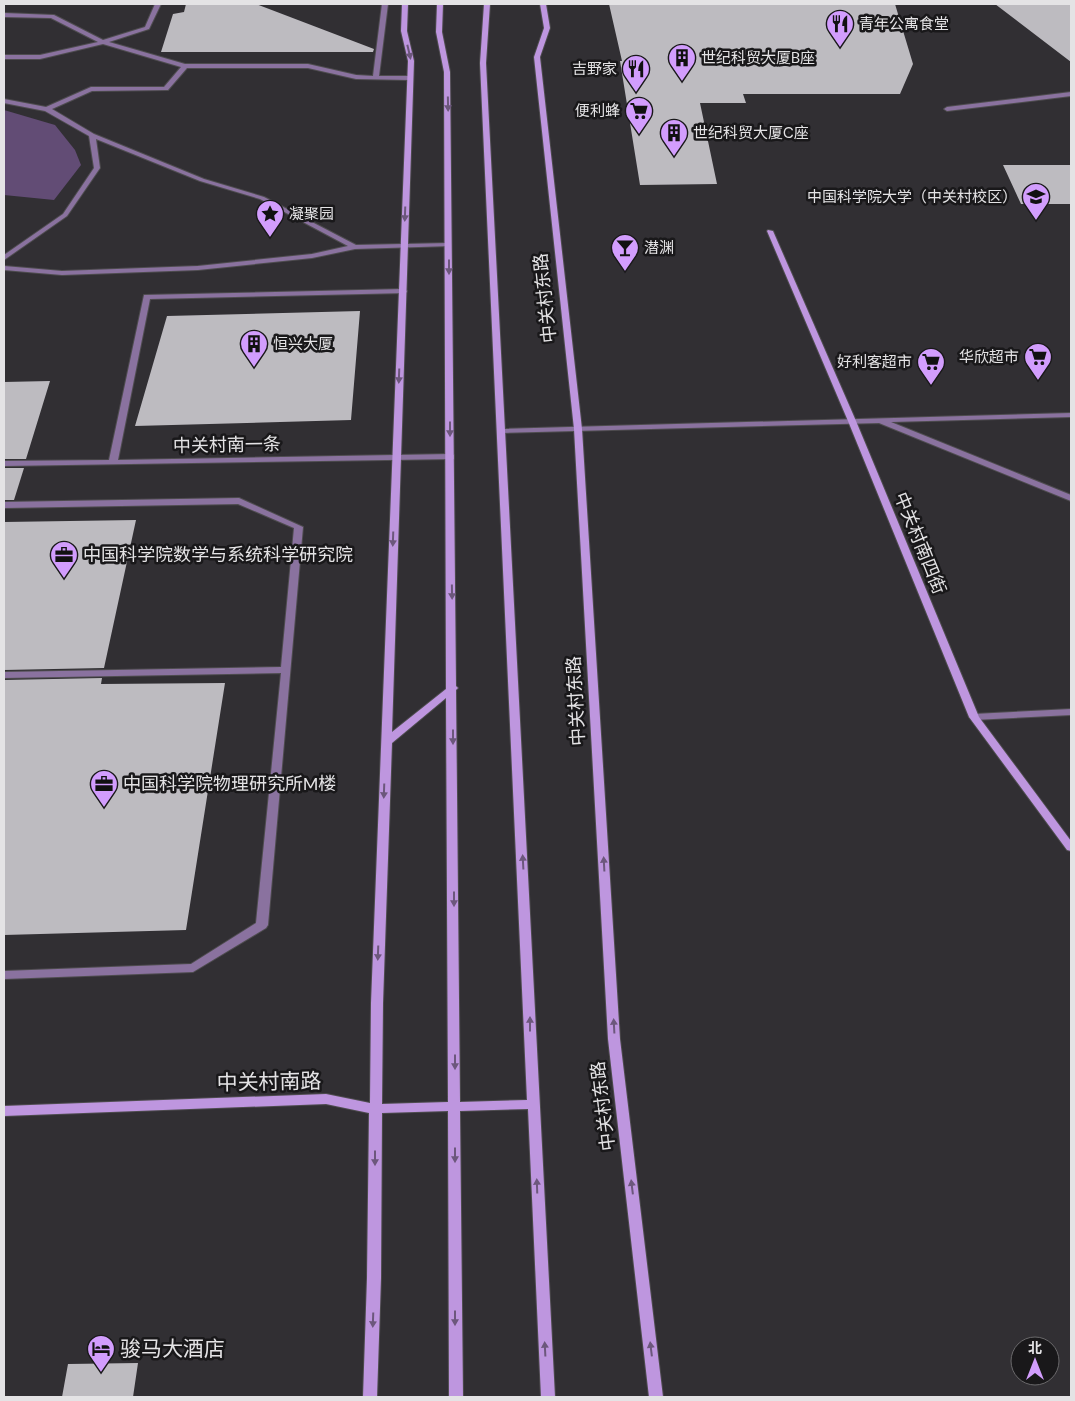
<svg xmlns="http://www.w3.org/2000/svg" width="1075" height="1401" font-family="'DM Sans','Noto Sans SC',sans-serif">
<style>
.green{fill:#624c75}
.building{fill:#bdbbc0}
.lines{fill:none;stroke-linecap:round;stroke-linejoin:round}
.street-casing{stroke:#4e4c4f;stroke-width:2}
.secondary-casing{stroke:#4e4c4f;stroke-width:2}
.street{fill:#8a729f;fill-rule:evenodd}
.secondary{fill:#be96df;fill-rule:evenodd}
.oneway{fill:#6c577c}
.labels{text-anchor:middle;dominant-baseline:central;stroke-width:5;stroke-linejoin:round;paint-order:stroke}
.far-poi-label{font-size:15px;fill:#e4e3e5;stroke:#19181a;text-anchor:start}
.street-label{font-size:18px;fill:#e4e3e5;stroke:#19181a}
.poi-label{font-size:18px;fill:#e4e3e5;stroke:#19181a;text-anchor:start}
.near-street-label{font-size:21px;fill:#e4e3e5;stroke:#19181a}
.near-poi-label{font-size:21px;fill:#e4e3e5;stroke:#19181a;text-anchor:start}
</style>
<rect width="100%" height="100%" fill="#312f33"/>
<path class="green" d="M4 110 55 125 75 150 81 165 54 200 4 195Z"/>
<path class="building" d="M186 4H256L374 49 373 52H161L173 14 184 12Z
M609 4H895L913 64 900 94H743L746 103H700L717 184 640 185 620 61H622Z
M995 4H1071V62Z
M1003 165H1071V204H1021Z
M360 311 351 420 135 426 167 316Z
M50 381 26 459H4V382Z
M4 468H24L14 500H4Z
M136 520 104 668 4 670V522Z
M102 678 101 684 225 683 186 930 4 935V680Z
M138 1363 133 1397H62L68 1364Z"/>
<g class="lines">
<defs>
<path id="street" d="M155 4H161L149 29 109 42 185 64H308L356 75 373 76 382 4H388L379 76H410L413 78 410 80 356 79 308 68H187L168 90 92 91 52 109 94 134 204 179 264 197 356 245 449 243 451 244V246L355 249 312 258 198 270 62 275 4 270V266L62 271 198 266 312 254 348 246 260 199 200 181 96 139 100 168 67 216 4 260V255L63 214 94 168 89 136 45 111 4 103V99L46 107 91 87H164L181 67 103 44 40 59H4V55H40L98 42 51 18 4 17V13L54 15 103 40 145 27Z
M1071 92V96L947 111 944 109 947 107Z
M403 289 407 291 406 293 150 299 118 460 451 454 454 455V459L4 466V461L109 460 144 295Z
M1071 413V417L891 422 1071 495V501L879 423 501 433 497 431 501 429Z
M239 498 303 527 268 925 266 928 193 972 4 979V971L191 964 256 923 281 673 4 678V672L281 667 294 528 238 504 4 508V502Z
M1071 709V715L974 720 969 717 974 714Z"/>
<path id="secondary" d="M402 4H408L407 31 414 61 392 732 446 689 444 72 436 32 437 4H443L442 32 450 72 456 686 458 688 456 690 460 1102 527 1100 480 63 484 4H490L486 63 555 1397H541L528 1109 460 1111 463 1397H449L448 1111 382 1113 381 1278 377 1397H363L367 1278 369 1113 326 1104 4 1116V1106L326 1094 370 1103 371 1003 408 61 401 31ZM446 698 448 1102 382 1104 383 1003 392 743Z
M540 4H546L550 28 540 57 582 429 620 1039 663 1397H649L608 1039 574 429 534 57 544 28Z
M768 230 773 231 856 421 979 717 1071 841V851L1067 850 969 717 848 421 767 231Z"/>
</defs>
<use href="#street" class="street-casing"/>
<use href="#secondary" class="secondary-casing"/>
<use href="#street" class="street"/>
<use href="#secondary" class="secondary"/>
</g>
<defs><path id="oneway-solid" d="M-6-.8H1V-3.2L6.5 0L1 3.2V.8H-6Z" transform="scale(1.25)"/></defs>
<g class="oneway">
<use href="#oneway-solid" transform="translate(409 52) rotate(77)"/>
<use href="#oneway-solid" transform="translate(448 104) rotate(89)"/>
<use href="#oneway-solid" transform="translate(405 214) rotate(92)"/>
<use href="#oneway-solid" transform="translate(449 267) rotate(90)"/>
<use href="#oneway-solid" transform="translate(399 376) rotate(92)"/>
<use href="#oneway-solid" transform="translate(450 429) rotate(90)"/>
<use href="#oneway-solid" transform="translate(393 539) rotate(92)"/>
<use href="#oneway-solid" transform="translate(452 592) rotate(89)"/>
<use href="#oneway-solid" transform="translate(453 737) rotate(90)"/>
<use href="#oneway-solid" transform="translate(384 791) rotate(92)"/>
<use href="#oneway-solid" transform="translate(523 862) rotate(-93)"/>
<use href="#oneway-solid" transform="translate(604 864) rotate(-93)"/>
<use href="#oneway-solid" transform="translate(454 899) rotate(90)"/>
<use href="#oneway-solid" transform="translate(378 953) rotate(92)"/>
<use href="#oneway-solid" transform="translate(530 1024) rotate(-90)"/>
<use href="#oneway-solid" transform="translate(614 1026) rotate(-93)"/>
<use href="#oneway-solid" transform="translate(455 1062) rotate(90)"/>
<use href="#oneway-solid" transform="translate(455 1155) rotate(90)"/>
<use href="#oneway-solid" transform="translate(375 1158) rotate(90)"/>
<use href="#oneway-solid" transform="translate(537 1186) rotate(-92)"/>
<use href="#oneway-solid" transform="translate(632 1187) rotate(-97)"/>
<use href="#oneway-solid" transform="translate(455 1318) rotate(90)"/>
<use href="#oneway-solid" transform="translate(373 1320) rotate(92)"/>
<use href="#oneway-solid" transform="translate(545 1349) rotate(-93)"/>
<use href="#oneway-solid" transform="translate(651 1349) rotate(-97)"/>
</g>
<defs>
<symbol id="restaurant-pin" viewBox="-11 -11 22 30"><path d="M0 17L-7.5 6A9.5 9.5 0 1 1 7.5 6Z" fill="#d29dfd" stroke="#19181a"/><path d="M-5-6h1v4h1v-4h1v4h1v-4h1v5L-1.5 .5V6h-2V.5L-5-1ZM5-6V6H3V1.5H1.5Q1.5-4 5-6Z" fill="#111"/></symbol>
<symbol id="building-pin" viewBox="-11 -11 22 30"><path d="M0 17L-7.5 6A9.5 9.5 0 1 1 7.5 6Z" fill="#d29dfd" stroke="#19181a"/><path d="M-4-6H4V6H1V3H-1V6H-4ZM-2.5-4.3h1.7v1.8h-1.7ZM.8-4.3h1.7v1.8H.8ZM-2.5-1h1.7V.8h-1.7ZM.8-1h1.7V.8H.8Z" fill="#111"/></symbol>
<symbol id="supermarket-pin" viewBox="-11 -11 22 30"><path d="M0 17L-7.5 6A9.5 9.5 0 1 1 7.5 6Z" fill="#d29dfd" stroke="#19181a"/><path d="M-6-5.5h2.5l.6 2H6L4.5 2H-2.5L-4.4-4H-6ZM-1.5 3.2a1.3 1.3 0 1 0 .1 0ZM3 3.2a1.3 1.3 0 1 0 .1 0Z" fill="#111"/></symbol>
<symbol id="university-pin" viewBox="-11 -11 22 30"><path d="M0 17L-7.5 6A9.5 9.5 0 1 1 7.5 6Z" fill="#d29dfd" stroke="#19181a"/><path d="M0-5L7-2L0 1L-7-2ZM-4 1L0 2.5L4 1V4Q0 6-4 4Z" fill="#111"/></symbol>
<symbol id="sight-pin" viewBox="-11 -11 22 30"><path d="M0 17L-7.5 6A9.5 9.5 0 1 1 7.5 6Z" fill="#d29dfd" stroke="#19181a"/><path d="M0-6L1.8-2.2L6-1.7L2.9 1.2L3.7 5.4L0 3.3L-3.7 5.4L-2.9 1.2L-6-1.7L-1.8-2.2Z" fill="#111"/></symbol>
<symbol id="bar-pin" viewBox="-11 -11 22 30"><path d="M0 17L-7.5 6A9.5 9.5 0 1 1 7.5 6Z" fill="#d29dfd" stroke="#19181a"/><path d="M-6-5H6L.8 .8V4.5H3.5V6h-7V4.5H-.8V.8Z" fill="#111"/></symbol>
<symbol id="office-pin" viewBox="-11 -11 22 30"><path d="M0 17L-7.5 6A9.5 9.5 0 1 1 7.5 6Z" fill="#d29dfd" stroke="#19181a"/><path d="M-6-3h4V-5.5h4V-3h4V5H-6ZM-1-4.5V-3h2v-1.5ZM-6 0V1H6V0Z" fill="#111"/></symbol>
<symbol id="hotel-pin" viewBox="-11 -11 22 30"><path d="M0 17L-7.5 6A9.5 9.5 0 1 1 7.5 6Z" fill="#d29dfd" stroke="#19181a"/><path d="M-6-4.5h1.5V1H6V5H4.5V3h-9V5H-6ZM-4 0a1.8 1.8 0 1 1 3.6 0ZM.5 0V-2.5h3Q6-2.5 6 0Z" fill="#111"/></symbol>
</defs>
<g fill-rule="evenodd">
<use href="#restaurant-pin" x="824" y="8" width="32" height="43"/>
<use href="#building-pin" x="666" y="42" width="32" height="43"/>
<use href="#restaurant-pin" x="620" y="53" width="32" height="43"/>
<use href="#supermarket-pin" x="623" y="95" width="32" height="43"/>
<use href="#building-pin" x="658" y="117" width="32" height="43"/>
<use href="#university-pin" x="1020" y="181" width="32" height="43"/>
<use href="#sight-pin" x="254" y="198" width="32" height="43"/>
<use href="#bar-pin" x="609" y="232" width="32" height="43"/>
<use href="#building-pin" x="238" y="328" width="32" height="43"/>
<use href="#supermarket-pin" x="1022" y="341" width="32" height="43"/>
<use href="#supermarket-pin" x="915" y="346" width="32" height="43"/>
<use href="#office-pin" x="48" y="539" width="32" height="43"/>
<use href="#office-pin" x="88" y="768" width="32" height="43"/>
<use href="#hotel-pin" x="85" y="1333" width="32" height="43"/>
</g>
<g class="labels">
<g class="far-poi-label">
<text x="859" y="24">青年公寓食堂</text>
<text x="701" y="58">世纪科贸大厦B座</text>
<text x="617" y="69" text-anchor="end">吉野家</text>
<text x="620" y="111" text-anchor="end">便利蜂</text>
<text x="693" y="133">世纪科贸大厦C座</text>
<text x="1017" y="197" text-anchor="end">中国科学院大学（中关村校区）</text>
<text x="289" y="214">凝聚园</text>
<text x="644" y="248">潜渊</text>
<text x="273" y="344">恒兴大厦</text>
<text x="1019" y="357" text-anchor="end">华欣超市</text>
<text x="912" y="362" text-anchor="end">好利客超市</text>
</g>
<g class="street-label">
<text transform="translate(545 298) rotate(-96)">中关村东路</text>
<text transform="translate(227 445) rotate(-1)">中关村南一条</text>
<text transform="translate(920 543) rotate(68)">中关村南四街</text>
<text transform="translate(576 701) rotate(-93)">中关村东路</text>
<text transform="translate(603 1106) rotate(-97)">中关村东路</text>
</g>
<g class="poi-label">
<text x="83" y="555">中国科学院数学与系统科学研究院</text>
<text x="123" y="784">中国科学院物理研究所M楼</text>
</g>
<g class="near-street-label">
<text transform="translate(269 1082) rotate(-1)">中关村南路</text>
</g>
<g class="near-poi-label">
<text x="120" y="1349">骏马大酒店</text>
</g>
</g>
<rect width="1075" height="1401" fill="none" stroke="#e4e3e5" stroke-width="10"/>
<g transform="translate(1035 1361)"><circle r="24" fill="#19181a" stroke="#6a696b"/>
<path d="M0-4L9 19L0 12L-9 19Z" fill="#d29dfd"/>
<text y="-8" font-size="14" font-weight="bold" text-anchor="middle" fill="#e4e3e5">北</text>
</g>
</svg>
